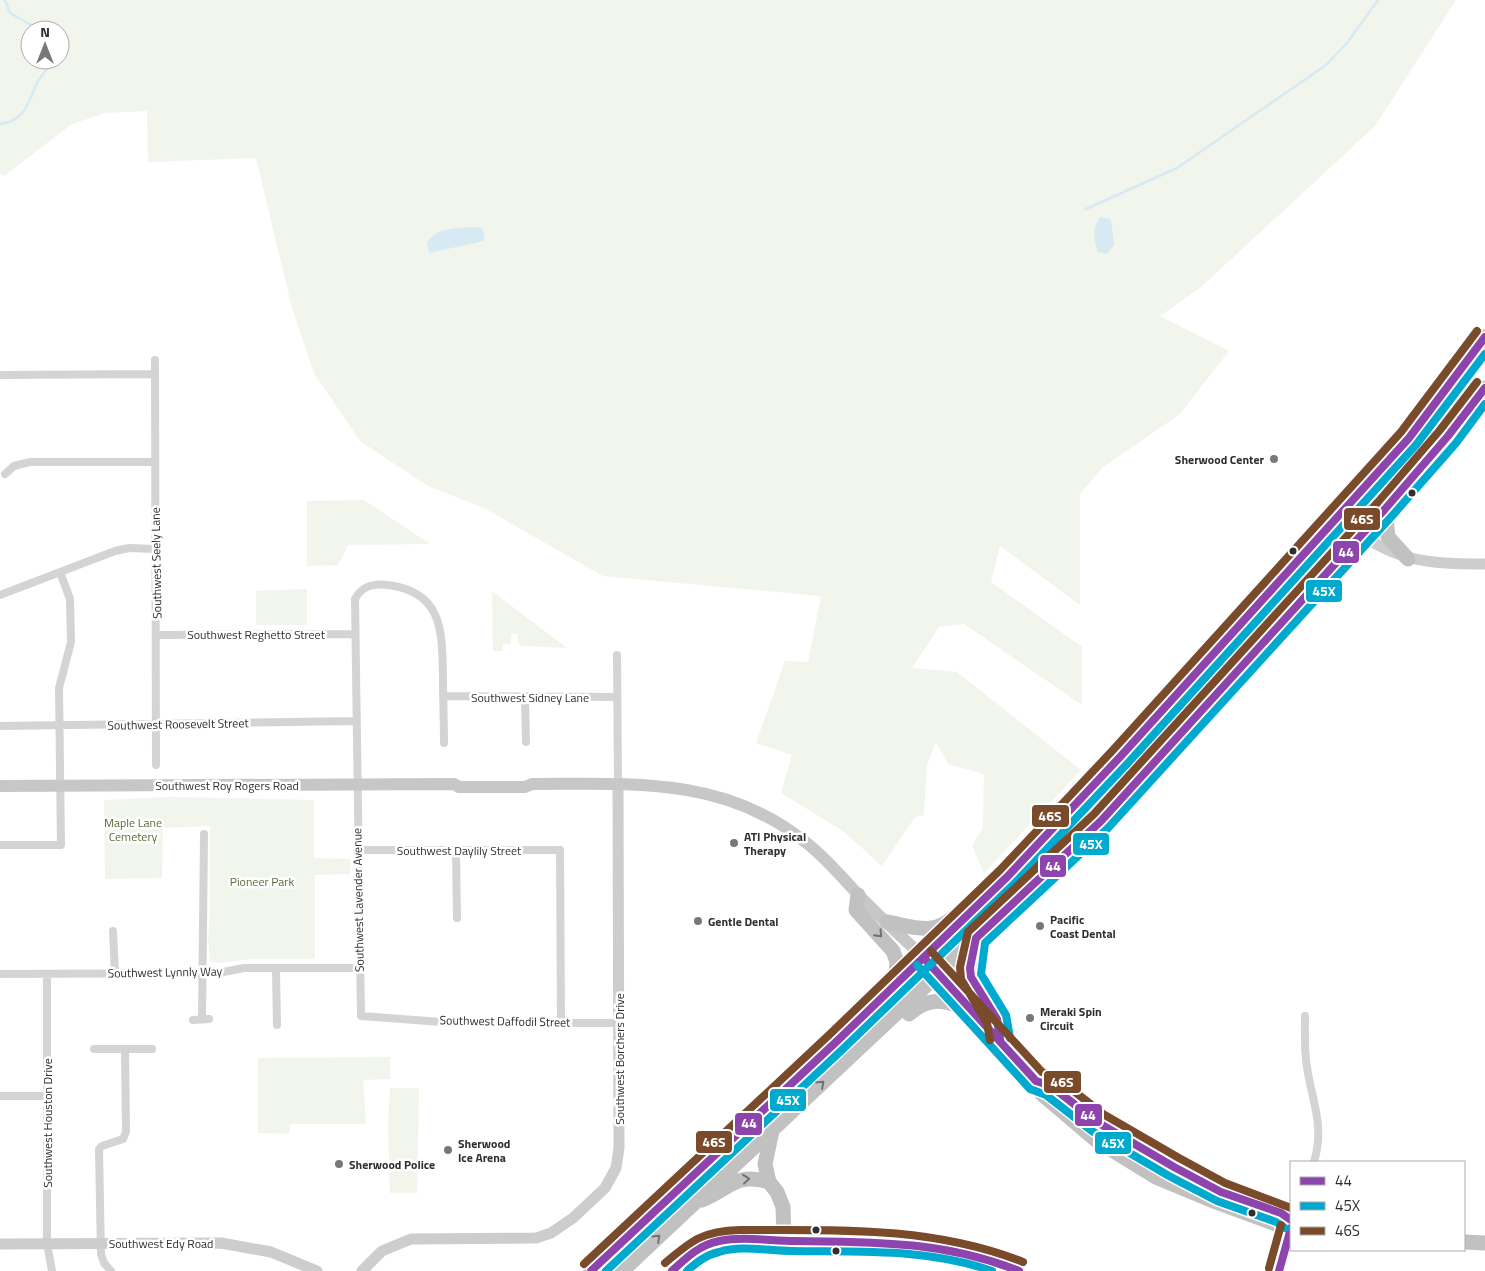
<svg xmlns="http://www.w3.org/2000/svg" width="1485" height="1271" font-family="'Titillium Web',sans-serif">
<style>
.green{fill:#f1f5eb;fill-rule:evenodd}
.water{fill:#d7eaf3}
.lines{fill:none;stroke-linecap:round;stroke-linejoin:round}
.stream{stroke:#d7eaf3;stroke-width:2.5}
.street{stroke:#d4d4d4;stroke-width:8}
.secondary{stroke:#cdcdcd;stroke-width:11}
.primary{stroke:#c7c7c7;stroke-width:12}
.highway{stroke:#c1c1c1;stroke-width:15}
.bus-1-casing{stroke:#fff;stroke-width:11}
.bus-2-casing{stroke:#fff;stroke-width:11}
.bus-3-casing{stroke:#fff;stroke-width:11}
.bus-1{stroke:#8e44ad;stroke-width:8}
.bus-2{stroke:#00a9ce;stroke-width:8}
.bus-3{stroke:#7a4b2a;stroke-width:8}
.oneway{stroke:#717171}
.poi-dot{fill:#787878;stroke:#fff;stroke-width:2}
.bus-dot{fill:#2f2f2f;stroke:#fff;stroke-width:2}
.labels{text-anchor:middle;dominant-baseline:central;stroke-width:5;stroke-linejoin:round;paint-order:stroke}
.poi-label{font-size:12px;font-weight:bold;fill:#2f2f2f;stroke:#fff;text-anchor:start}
.street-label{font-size:12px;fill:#2f2f2f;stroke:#fff}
.park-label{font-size:12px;fill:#556d39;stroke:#fff}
.line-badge{stroke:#fff;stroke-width:2}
.badge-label{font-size:14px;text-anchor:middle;font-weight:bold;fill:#fff}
</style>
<rect width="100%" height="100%" fill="#fff"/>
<path class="green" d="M0 0H1456L1375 126 1201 287 1160 316 1229 351 1180 414 1102 468 1080 494V605L1000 546 991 582 1082 647V705L964 624 939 627 912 668 957 672 1081 770 984 873 972 846 983 827 984 774 948 764 936 742 927 765 924 815 915 817 882 866 843 831 781 793 792 755 756 743 785 661 808 662 821 596 603 576 484 508 428 486 360 441 314 373 292 308 256 158 148 162 147 111 105 113 72 124 4 176 0 173ZM30 30H60V60H30Z
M364 500 430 544 348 545 338 565 307 566V501Z
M307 589V625H256V591Z
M492 591 567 648 522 646 518 643 517 634H511V644H503V651H493Z
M170 797 314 800V858L350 859V874L315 875V959H251L218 963 210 961 208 938 210 914V826L163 828 162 878 105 879 104 800Z
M390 1057V1079L363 1080 366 1124H290L289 1134 258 1133V1058Z
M390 1088H419L417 1193H390L388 1123Z"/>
<path class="water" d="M1100 217 1111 219 1114 245 1107 254 1098 252C1094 240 1092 228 1100 217Z
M473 227 482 228 484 234V241L429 253 427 243C436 227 455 229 473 227Z"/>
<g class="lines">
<path class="stream" d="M5 0 10 13 40 30
M0 124C25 121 28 103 37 83 41 75 49 69 52 60
M1086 209 1177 168 1326 65 1347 43 1378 0"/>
<path class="street" d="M155 360 156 765
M0 375 155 374
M5 474 14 466 30 462H155
M0 595 115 551 129 548 155 549
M157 635 355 634
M617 655 618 784
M443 696 617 697
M525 698 526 742
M0 726 356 721
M444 743C444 721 443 699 443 678 442 633 444 592 388 585 373 583 362 586 355 599L361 1016 455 1023H620
M0 845H61L59 688 71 642 70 599 60 572
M357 850H560L561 1022
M456 851 457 918
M113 931 115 973
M276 968 277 1025
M0 974 218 973 244 968H359
M47 974V1243L52 1271
M1305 1016C1305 1033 1304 1051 1307 1067 1312 1102 1325 1125 1314 1162
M202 1019 204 834
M193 1020 209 1019
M94 1049H152
M0 1096H46
M111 1271 104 1263 101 1254 99 1149 102 1146 123 1139 126 1132 125 1049"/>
<path class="secondary" d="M1338 518C1390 560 1419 564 1485 564
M0 1244 221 1243 271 1252 317 1271
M362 1271 382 1251 411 1239 536 1238 551 1233 573 1218 605 1188 616 1168 619 1148 618 784
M672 1271 697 1249 719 1241C747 1239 775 1241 803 1241 877 1241 949 1239 1019 1271
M1279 1271 1291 1228"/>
<path class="primary" d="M0 786 454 784 459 787H525L532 784C629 784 723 776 804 841 823 855 837 872 853 889 875 913 900 935 924 958"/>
<path class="highway" d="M1385 509 1388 537 1408 559
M858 895 856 910 893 951 897 962 895 986
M887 922C915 927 935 937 957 914
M976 939 970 968 971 977 997 1019 1000 1039
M933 968 1005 1044 1036 1081 1042 1094 1096 1140 1156 1177 1216 1202 1276 1224 1291 1222
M909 1014C931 994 946 1002 972 1009
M1036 1081 1051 1086 1097 1122 1174 1167 1221 1192 1281 1213 1291 1220
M772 1131 765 1164 769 1182 777 1192 783 1207 784 1241
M702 1200C731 1188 736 1172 769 1182
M1464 1242 1485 1243
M591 1271 836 1042 1007 877 1120 757 1409 438 1457 377 1485 337
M622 1271 1101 821 1385 509 1448 436 1485 388"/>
<defs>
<path id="bus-1" d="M924 958 1036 1081 1051 1086 1097 1122 1174 1167 1221 1192 1281 1213 1291 1220
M1000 1039 997 1019 971 977 970 968 976 938 1101 821 1385 509 1448 436 1485 388
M591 1271 836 1042 1007 877 1120 757 1409 438 1485 337
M672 1271C686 1258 699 1245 719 1241 743 1236 771 1241 795 1241 875 1242 944 1241 1019 1271
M1279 1271 1291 1228"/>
<path id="bus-2" d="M917 965 1030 1089 1046 1095 1092 1131 1169 1176 1217 1201 1276 1222 1285 1228
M1010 1038 1006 1015 981 974 985 943 1108 828 1392 516 1456 443 1485 404
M606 1271 843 1049 1014 884 1127 764 1416 445 1485 354
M687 1271C697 1262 706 1255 719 1252 741 1245 769 1251 792 1251 858 1252 928 1248 992 1271"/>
<path id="bus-3" d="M931 951 1042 1072 1056 1077 1103 1114 1179 1158 1225 1183 1291 1208
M990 1040 987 1023 961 979 960 967 968 932 1094 814 1378 502 1440 430 1477 382
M665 1263C692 1240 703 1231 740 1230 836 1230 932 1226 1023 1262
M584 1264 829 1035 1000 870 1113 750 1401 432 1477 331
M1269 1268 1281 1225"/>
</defs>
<use href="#bus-1" class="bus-1-casing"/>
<use href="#bus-2" class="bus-2-casing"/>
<use href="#bus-3" class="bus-3-casing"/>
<use href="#bus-1" class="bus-1"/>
<use href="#bus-2" class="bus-2"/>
<use href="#bus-3" class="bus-3"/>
</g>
<defs><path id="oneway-chevron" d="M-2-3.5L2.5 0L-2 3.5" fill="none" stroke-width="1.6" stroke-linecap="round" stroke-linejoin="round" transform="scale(1.25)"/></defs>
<g class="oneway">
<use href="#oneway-chevron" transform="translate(879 934) rotate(47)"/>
<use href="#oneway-chevron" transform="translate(821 1084) rotate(-43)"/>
<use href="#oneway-chevron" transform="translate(746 1179) rotate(-6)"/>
<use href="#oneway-chevron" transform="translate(657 1238) rotate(-43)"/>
</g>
<g class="poi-dot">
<circle cx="1274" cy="459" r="5"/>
<circle cx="734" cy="843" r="5"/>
<circle cx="698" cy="921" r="5"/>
<circle cx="1040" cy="926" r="5"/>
<circle cx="1030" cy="1018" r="5"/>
<circle cx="448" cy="1150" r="5"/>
<circle cx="339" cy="1164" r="5"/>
</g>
<g class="bus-dot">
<circle cx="1412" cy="493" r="4.5"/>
<circle cx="1293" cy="551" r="4.5"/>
<circle cx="1252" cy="1213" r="4.5"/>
<circle cx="816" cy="1230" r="4.5"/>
<circle cx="836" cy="1251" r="4.5"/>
</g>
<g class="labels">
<g class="poi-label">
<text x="1264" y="459" text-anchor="end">Sherwood Center</text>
<text x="744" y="836">ATI Physical<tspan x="744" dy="14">Therapy</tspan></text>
<text x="1050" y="919">Pacific<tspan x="1050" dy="14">Coast Dental</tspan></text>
<text x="708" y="921">Gentle Dental</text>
<text x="1040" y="1011">Meraki Spin<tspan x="1040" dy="14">Circuit</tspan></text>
<text x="458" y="1143">Sherwood<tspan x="458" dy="14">Ice Arena</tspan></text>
<text x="349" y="1164">Sherwood Police</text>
</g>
<g class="street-label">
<text transform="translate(156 563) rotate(-91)">Southwest Seely Lane</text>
<text x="256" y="634">Southwest Reghetto Street</text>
<text x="530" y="697">Southwest Sidney Lane</text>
<text transform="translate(178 724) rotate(-1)">Southwest Roosevelt Street</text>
<text x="227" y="785">Southwest Roy Rogers Road</text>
<text x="459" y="850">Southwest Daylily Street</text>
<text transform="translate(358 900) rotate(-91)">Southwest Lavender Avenue</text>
<text transform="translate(165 972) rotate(-1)">Southwest Lynnly Way</text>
<text transform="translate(505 1021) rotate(1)">Southwest Daffodil Street</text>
<text transform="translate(619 1059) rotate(-90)">Southwest Borchers Drive</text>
<text transform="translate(47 1123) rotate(-90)">Southwest Houston Drive</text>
<text x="161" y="1243">Southwest Edy Road</text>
</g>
<g class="park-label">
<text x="133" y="822">Maple Lane<tspan x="133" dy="14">Cemetery</tspan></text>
<text x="262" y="881">Pioneer Park</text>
</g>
</g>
<g class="line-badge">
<rect x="1343" y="507" width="38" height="24" rx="5" fill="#7a4b2a"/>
<rect x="1332" y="540" width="28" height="24" rx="5" fill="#8e44ad"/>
<rect x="1305" y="579" width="38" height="24" rx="5" fill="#00a9ce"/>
<rect x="1031" y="804" width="39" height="24" rx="5" fill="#7a4b2a"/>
<rect x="1072" y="832" width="38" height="24" rx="5" fill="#00a9ce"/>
<rect x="1039" y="854" width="28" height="24" rx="5" fill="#8e44ad"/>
<rect x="1043" y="1070" width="39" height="24" rx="5" fill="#7a4b2a"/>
<rect x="769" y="1088" width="38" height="24" rx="5" fill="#00a9ce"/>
<rect x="1074" y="1103" width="29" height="24" rx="5" fill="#8e44ad"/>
<rect x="734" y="1112" width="29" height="24" rx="5" fill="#8e44ad"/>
<rect x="695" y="1130" width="38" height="24" rx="5" fill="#7a4b2a"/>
<rect x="1094" y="1131" width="38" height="24" rx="5" fill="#00a9ce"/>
</g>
<g class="badge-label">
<text x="1362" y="524">46S</text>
<text x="1346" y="557">44</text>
<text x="1324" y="596">45X</text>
<text x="1050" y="821">46S</text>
<text x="1091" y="849">45X</text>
<text x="1053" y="871">44</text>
<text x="1062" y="1087">46S</text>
<text x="788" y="1105">45X</text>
<text x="1088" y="1120">44</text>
<text x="749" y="1128">44</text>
<text x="714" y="1147">46S</text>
<text x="1113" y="1148">45X</text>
</g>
<rect x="1290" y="1161" width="175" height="90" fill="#ffffff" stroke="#acacac"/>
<rect x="1300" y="1177" width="25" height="8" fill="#8e44ad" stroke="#acacac"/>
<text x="1335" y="1186" font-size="15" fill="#2f2f2f">44</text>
<rect x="1300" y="1202" width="25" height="8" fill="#00a9ce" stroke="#acacac"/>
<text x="1335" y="1211" font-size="15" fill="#2f2f2f">45X</text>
<rect x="1300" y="1227" width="25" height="8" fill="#7a4b2a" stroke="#acacac"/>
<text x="1335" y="1236" font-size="15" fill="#2f2f2f">46S</text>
<g transform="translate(45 45)"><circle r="24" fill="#ffffff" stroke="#acacac"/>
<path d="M0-4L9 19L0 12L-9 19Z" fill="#787878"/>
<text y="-8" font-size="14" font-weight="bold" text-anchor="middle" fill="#2f2f2f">N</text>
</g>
</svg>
